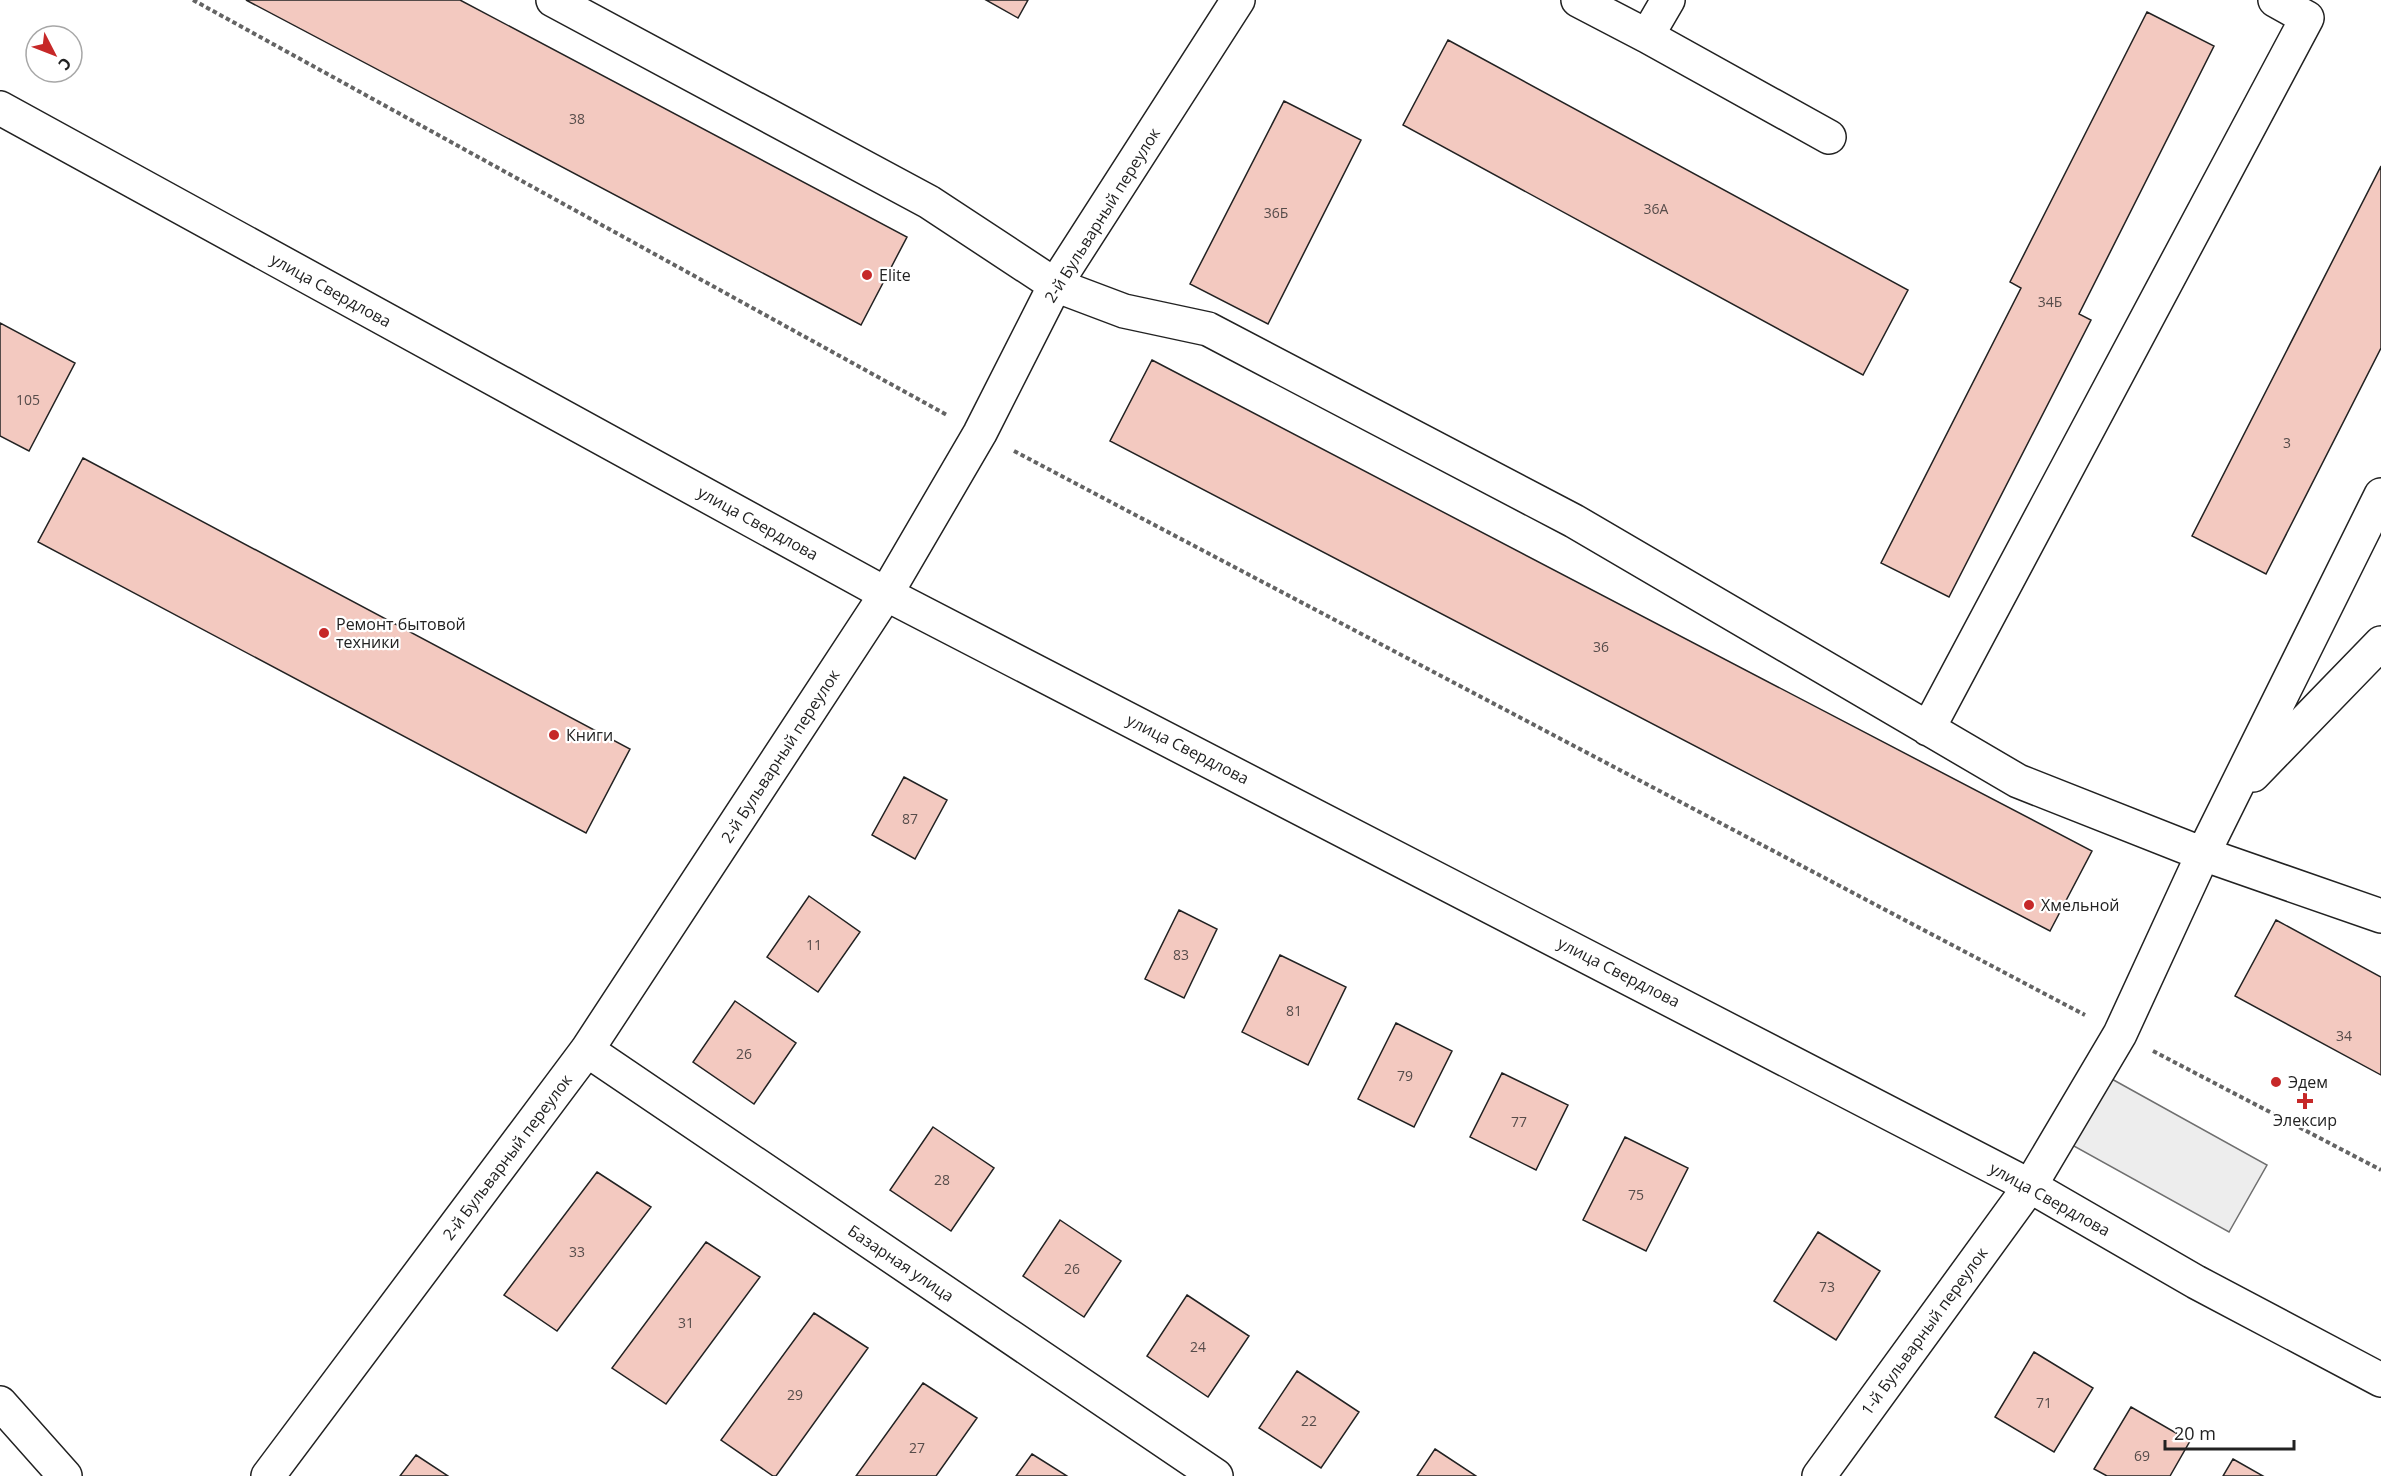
<svg xmlns="http://www.w3.org/2000/svg" width="2381" height="1476" font-family="'Open Sans',sans-serif">
<style>
.parking{fill:#ededed;stroke:#6f6f6f;stroke-width:1.5}
.building{fill:#f3c9c0;stroke:#222;stroke-width:1.5}
.lines{fill:none;stroke-linecap:round;stroke-linejoin:round}
.minor-casing{stroke:#222;stroke-width:36}
.major-casing{stroke:#222;stroke-width:36}
.path{stroke:#646464;stroke-width:4;stroke-dasharray:4.5 3;stroke-linecap:butt}
.minor{stroke:#fff;stroke-width:33}
.major{stroke:#fff;stroke-width:33}
.poi-dot{fill:#c62828;stroke:#fff;stroke-width:2}
.labels{text-anchor:middle;dominant-baseline:central;stroke-width:4.5;stroke-linejoin:round;paint-order:stroke}
.number-label{font-size:14px;fill:#564c4a}
.street-label{font-size:16px;fill:#222;stroke:#fff}
.poi-label{font-size:16px;fill:#222;stroke:#fff;text-anchor:start}
</style>
<rect width="100%" height="100%" fill="#fff"/>
<path class="parking" d="M2110 1078 2267 1165 2229 1232 2072 1145Z"/>
<path class="building" d="M246 0H460L907 237 861 325Z
M986 0H1028L1018 18Z
M2147 12 2214 46 2079 314 2091 320 1949 597 1881 563 2021 288 2010 282Z
M1448 40 1908 290 1863 375 1403 125Z
M1284 101 1361 140 1268 324 1190 284Z
M2381 166V348L2266 574 2192 536Z
M0 323 75 363 29 451 0 436Z
M1152 360 2092 851 2050 931 1110 441Z
M83 458 630 749 586 833 38 542Z
M904 777 947 800 915 859 872 835Z
M809 896 860 932 818 992 767 957Z
M1179 910 1217 929 1184 998 1145 979Z
M2276 920 2381 977V1075L2235 996Z
M1280 955 1346 987 1308 1065 1242 1032Z
M735 1001 796 1043 754 1104 693 1062Z
M1396 1023 1452 1051 1414 1127 1358 1099Z
M1502 1073 1568 1105 1536 1170 1470 1137Z
M933 1127 994 1168 951 1231 890 1190Z
M1625 1137 1688 1168 1646 1251 1583 1220Z
M597 1172 651 1207 557 1331 504 1295Z
M1060 1220 1121 1261 1084 1317 1023 1276Z
M1818 1232 1880 1271 1836 1340 1774 1301Z
M706 1242 760 1277 666 1404 612 1368Z
M1187 1295 1249 1336 1208 1397 1147 1356Z
M814 1313 868 1348 776 1476H773L721 1440Z
M2034 1352 2093 1388 2054 1452 1995 1417Z
M1297 1371 1359 1412 1321 1468 1259 1428Z
M923 1383 977 1418 936 1476H856Z
M2131 1407 2190 1441 2170 1476H2107L2094 1469Z
M1435 1449 1476 1476H1417Z
M1032 1454 1067 1476H1016Z
M416 1455 448 1476H400Z
M2233 1459 2263 1476H2223Z"/>
<g class="lines">
<defs>
<path id="minor" d="M553 0 929 202 1055 285 1124 311 1208 329 1574 521 2018 781 2203 854 2381 916
M1578 0 1647 36 1668 0
M1647 36 1829 137
M1928 729 2307 18 2275 0
M2253 775 2381 643
M587 1050 1216 1476
M0 1403 65 1476
M268 1476 587 1050 886 594 980 433 1055 285 1238 0
M1819 1476 2030 1186 2120 1034 2203 854 2381 495"/>
<path id="major" d="M0 108 886 594 2030 1186 2196 1282 2381 1380"/>
</defs>
<use href="#minor" class="minor-casing"/>
<use href="#major" class="major-casing"/>
<path class="path" d="M193 0 947 415
M1014 451 2085 1015
M2153 1051 2381 1170"/>
<use href="#minor" class="minor"/>
<use href="#major" class="major"/>
</g>
<g class="poi-dot">
<circle cx="867" cy="275" r="6"/>
<circle cx="324" cy="633" r="6"/>
<circle cx="554" cy="735" r="6"/>
<circle cx="2029" cy="905" r="6"/>
<circle cx="2276" cy="1082" r="6"/>
<path d="M2302 1092h6v6h6v6h-6v6h-6v-6h-6v-6h6z"/>
</g>
<g class="labels">
<g class="number-label">
<text x="577" y="118">38</text>
<text x="1656" y="208">36А</text>
<text x="1276" y="212">36Б</text>
<text x="2050" y="301">34Б</text>
<text x="28" y="399">105</text>
<text x="2287" y="442">3</text>
<text x="1601" y="646">36</text>
<text x="910" y="818">87</text>
<text x="814" y="944">11</text>
<text x="1181" y="954">83</text>
<text x="1294" y="1010">81</text>
<text x="2344" y="1035">34</text>
<text x="744" y="1053">26</text>
<text x="1405" y="1075">79</text>
<text x="1519" y="1121">77</text>
<text x="942" y="1179">28</text>
<text x="1636" y="1194">75</text>
<text x="577" y="1251">33</text>
<text x="1072" y="1268">26</text>
<text x="1827" y="1286">73</text>
<text x="686" y="1322">31</text>
<text x="1198" y="1346">24</text>
<text x="795" y="1394">29</text>
<text x="2044" y="1402">71</text>
<text x="1309" y="1420">22</text>
<text x="917" y="1447">27</text>
<text x="2142" y="1455">69</text>
</g>
<g class="street-label">
<text transform="translate(1102 215) rotate(-58)">2-й Бульварный переулок</text>
<text transform="translate(331 290) rotate(29)">улица Свердлова</text>
<text transform="translate(758 523) rotate(29)">улица Свердлова</text>
<text transform="translate(1188 749) rotate(27)">улица Свердлова</text>
<text transform="translate(780 756) rotate(-57)">2-й Бульварный переулок</text>
<text transform="translate(1619 972) rotate(27)">улица Свердлова</text>
<text transform="translate(507 1157) rotate(-53)">2-й Бульварный переулок</text>
<text transform="translate(2050 1199) rotate(29)">улица Свердлова</text>
<text transform="translate(901 1263) rotate(34)">Базарная улица</text>
<text transform="translate(1924 1331) rotate(-54)">1-й Бульварный переулок</text>
</g>
<g class="poi-label">
<text x="879" y="275">Elite</text>
<text x="336" y="624">Ремонт бытовой<tspan x="336" dy="18">техники</tspan></text>
<text x="566" y="735">Книги</text>
<text x="2041" y="905">Хмельной</text>
<text x="2288" y="1082">Эдем</text>
<text x="2305" y="1120" text-anchor="middle">Элексир</text>
</g>
</g>
<g transform="translate(54 54) rotate(132)"><circle r="28" fill="#ffffff" stroke="#a7a7a7" stroke-width="1.5"/>
<path d="M0-4.5L10 22L0 15L-10 22Z" fill="#c62828"/>
<text y="-9" font-size="16" font-weight="bold" text-anchor="middle" fill="#222222">С</text>
</g>
<path d="M2165 1440v9h129v-9" fill="none" stroke="#222222" stroke-width="3"/>
<text x="2174" y="1440" font-size="18" fill="#222222" stroke="#ffffff" stroke-width="4.5" paint-order="stroke">20 m</text>
</svg>
